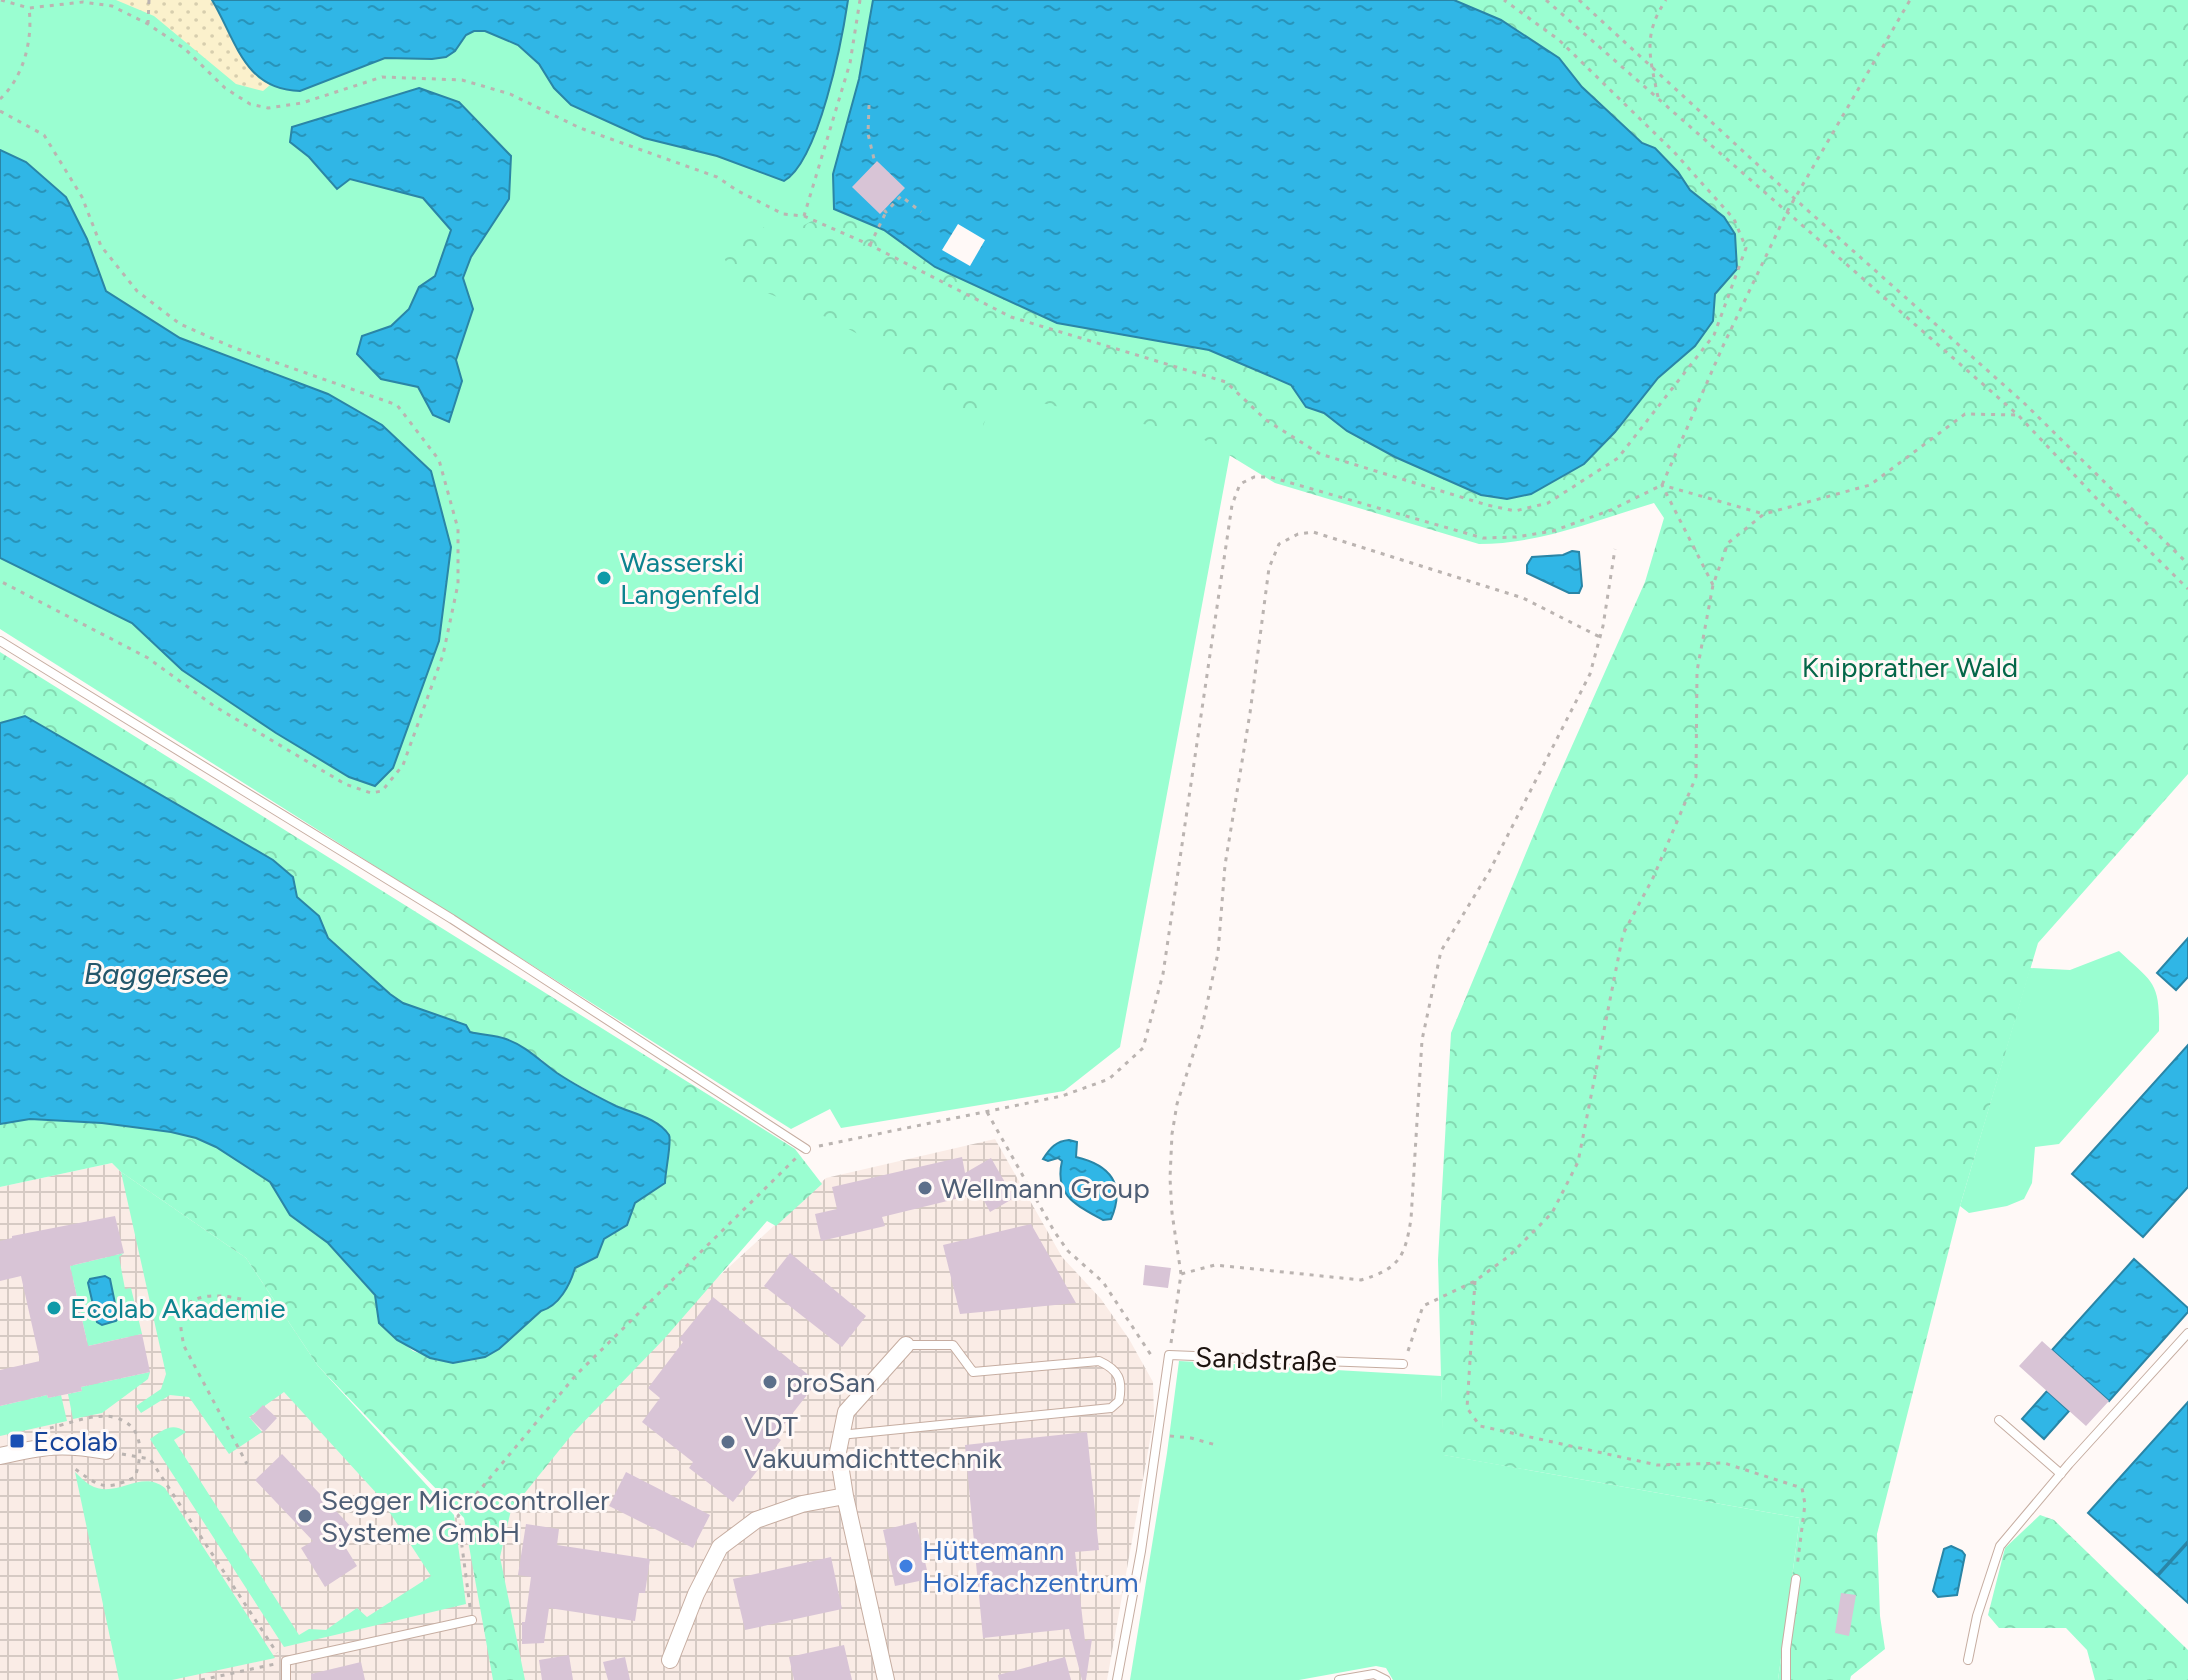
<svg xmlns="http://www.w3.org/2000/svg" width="2188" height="1680" font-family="Figtree,sans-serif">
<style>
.industrial{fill:url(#industrial-grid)}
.green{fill:#9afed1}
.forest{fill:url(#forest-crowns)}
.sand{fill:url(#sand-dots)}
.water{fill:url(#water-ripples);stroke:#2a85a6;stroke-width:2}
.pier{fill:#fff9f7}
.building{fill:#d8c4d6}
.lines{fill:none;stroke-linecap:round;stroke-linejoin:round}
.lane-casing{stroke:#c6ada1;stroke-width:10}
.street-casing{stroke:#c6ada1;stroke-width:18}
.path{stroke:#bbb4b1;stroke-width:3;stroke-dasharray:4 6;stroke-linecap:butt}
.lane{stroke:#fff;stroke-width:8}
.street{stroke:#fff;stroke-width:16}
.culture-dot{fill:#0f9aa8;stroke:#fff9f7;stroke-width:3}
.service-dot{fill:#5c6f8a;stroke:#fff9f7;stroke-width:3}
.transit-dot{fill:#1a4fb4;stroke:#fff9f7;stroke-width:3}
.shop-dot{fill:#3f7fe0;stroke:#fff9f7;stroke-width:3}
.labels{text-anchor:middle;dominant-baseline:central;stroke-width:6;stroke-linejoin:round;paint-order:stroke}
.culture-label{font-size:28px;fill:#0d838f;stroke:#fff9f7;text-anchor:start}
.park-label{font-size:28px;fill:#046748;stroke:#fff9f7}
.service-label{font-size:28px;fill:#4e5e75;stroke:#fff9f7;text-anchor:start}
.street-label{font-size:28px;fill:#1d1410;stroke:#fff9f7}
.transit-label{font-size:28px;fill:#164399;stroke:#fff9f7;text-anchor:start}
.shop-label{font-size:28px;fill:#366cbe;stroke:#fff9f7;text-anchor:start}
.water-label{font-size:30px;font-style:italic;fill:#24576b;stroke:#fff9f7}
</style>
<defs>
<pattern id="industrial-grid" width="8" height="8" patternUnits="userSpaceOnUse" patternTransform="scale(2)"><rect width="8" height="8" fill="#faece6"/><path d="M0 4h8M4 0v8" fill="none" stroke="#d6cac4"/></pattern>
<pattern id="forest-crowns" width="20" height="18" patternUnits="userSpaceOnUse" patternTransform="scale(2)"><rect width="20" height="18" fill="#9afed1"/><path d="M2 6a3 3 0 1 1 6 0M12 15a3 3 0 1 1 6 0" fill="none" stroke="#84d9b2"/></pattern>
<pattern id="sand-dots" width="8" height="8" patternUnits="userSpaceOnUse" patternTransform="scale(2)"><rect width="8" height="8" fill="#fbf1cc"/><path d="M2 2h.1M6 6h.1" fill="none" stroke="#d7ceae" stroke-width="1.8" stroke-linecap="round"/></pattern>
<pattern id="water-ripples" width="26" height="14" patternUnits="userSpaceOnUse" patternTransform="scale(2)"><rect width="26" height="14" fill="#30b6e6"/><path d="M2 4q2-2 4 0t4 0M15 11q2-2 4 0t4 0" fill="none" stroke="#2893b9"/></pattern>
</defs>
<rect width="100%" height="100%" fill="#fff9f7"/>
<path class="industrial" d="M995 1139 1062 1257 1101 1299 1129 1339 1153 1382 1154 1418 1107 1680H0V1187L112 1163 121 1172 246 1258 318 1366 451 1516 489 1529 644 1345 826 1178Z"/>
<path class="green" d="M0 0H1532L1504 527 1230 454 1120 1047 1064 1091 841 1128 830 1109 791 1129 0 629Z
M2119 951C2153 983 2160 981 2159 1031L2059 1144 2035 1147 2032 1183 2024 1199 2007 1206 1969 1213 1960 1206 2030 968 2070 970Z
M121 1172 246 1258 318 1366 454 1515 466 1604 284 1647 150 1439C164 1430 171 1422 186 1432L174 1440 299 1635 309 1629 326 1630 357 1608 367 1617 431 1576 379 1496 284 1392 249 1417 262 1432 229 1454 189 1397 170 1395 141 1413 136 1406 161 1389 166 1374Z
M124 1253 119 1257 125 1289 131 1288 142 1334 88 1346 70 1266Z
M1179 1361 1441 1376 1444 1455 1800 1518 1778 1680H1393L1386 1668 1376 1666 1299 1680H1130L1167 1453Z
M150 1372 148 1379 102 1413 73 1419 68 1394 82 1391 81 1387Z
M47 1395 48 1398 61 1395 67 1421 0 1436V1406Z
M75 1472C79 1476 85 1482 90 1485 117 1500 140 1468 165 1488L275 1658 172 1680H119Z"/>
<path class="forest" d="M1456 0H2188V774L2038 943 1960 1206 1877 1534 1880 1616 1885 1649 1851 1676 1850 1680H1778L1800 1518 1443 1455 1438 1260 1451 1033 1551 793 1645 582 1664 518 1654 503C1597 520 1540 544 1479 544L1275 483 1193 433 1099 416 1042 403 998 388 981 431 946 411 941 391 886 349 826 317 736 280 723 256 745 220 784 236 834 209 884 230 935 267 1057 323 1209 350 1291 385 1306 407 1324 413 1347 431 1395 457 1615 432 1658 378 1695 346 1713 321 1715 294 1737 269 1735 234 1724 217 1690 190 1678 172 1655 148 1642 143 1582 87 1559 58 1501 20Z
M0 652 795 1149 822 1184 776 1226 767 1221 664 1339 574 1432 511 1510 500 1557 525 1680H493L464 1518 318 1366 246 1258 121 1172 112 1163 0 1187V1124L30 1119 102 1123 171 1132 196 1138 216 1147 270 1182 290 1215 328 1243 375 1296 379 1323 413 1351 442 1361H469L485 1357 499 1349 541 1311C559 1306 570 1285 575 1268L597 1258 604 1239 627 1225 635 1203 665 1183C665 1168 669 1157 670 1142L649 1119 616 1106 555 1072 541 1059 506 1039 469 1032 465 1025 403 1003 390 994 328 938 319 916 297 897 293 877 25 716 0 723Z
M2040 1515 2054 1520 2188 1650V1680H2095L2087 1650 2066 1628H1999L1988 1615 2005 1548Z"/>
<path class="sand" d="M116 0H212L258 78 270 85 263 91 236 84 154 16Z"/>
<path class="water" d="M212 0H848C842 40 819 161 784 181L717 156 644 138 571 105 554 88 539 64 518 45 485 31H474L466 35 455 51 446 57 432 59 385 58 300 91C244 90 236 40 212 0Z
M873 0H1454L1501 20 1559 58 1582 87 1642 143 1655 148 1678 172 1690 190 1724 217 1735 234 1737 269 1715 294 1713 321 1695 346 1658 378 1615 432 1584 464 1531 494 1507 499 1481 495 1395 457 1347 431 1324 413 1306 407 1291 385 1209 350 1057 323 935 267 884 230 834 209 833 174 859 79Z
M419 88 459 102 511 156 509 199 471 257 463 278 473 309 456 360 462 381 449 422 433 415 418 387 381 379 357 354 362 336 391 326 409 309 419 287 435 276 451 230 423 198 350 179 337 189 309 157 290 142 292 127Z
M0 150 26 162 66 197 87 239 106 291 180 338 328 394 382 425 431 471 451 547 439 641 393 768 375 786 349 777 276 733 182 670 132 623 0 558Z
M1572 551 1579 552 1582 586 1579 593H1569L1527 573V565L1532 557 1563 555Z
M25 716 273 860 293 877 297 897 319 916 328 938 390 994 403 1003 466 1025 470 1032C481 1035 495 1035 506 1039 526 1046 540 1061 557 1073 575 1085 596 1096 616 1106 632 1113 658 1118 669 1135 672 1141 665 1173 665 1183L635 1203 627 1225 604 1239 597 1257 575 1268C570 1285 559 1306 541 1311L499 1349 485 1357 453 1363 430 1358 397 1340 379 1323 375 1295 328 1243 290 1215 270 1182 216 1147 196 1138 171 1132 102 1123 30 1119 0 1124V723Z
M2188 938V977L2176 990 2157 973Z
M2188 1045V1187L2143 1237 2072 1174Z
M1069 1140 1077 1142 1076 1157C1110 1165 1126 1184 1111 1219L1103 1220C1076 1205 1054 1196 1062 1161L1058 1158 1048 1161 1043 1159C1050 1148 1056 1141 1069 1140Z
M2134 1259 2188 1308V1312L2109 1401 2052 1350Z
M105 1276 110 1279 118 1318 116 1321 102 1325 97 1322 88 1283 90 1279Z
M2047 1391 2069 1411 2044 1439 2022 1419Z
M2188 1402V1541L2157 1575 2088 1513Z
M2188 1543V1603L2158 1576Z
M1951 1546 1962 1551 1965 1555 1957 1595 1938 1597 1933 1591 1944 1549Z"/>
<path class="pier" d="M958 224 985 240 970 266 942 250Z"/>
<path class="building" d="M877 161 905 188 880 214 852 187Z
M962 1157 965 1173 991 1158 1014 1198 990 1212 980 1193 882 1217 885 1226 821 1241 815 1214 837 1209 832 1187Z
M115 1216 124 1253 70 1266 88 1346 142 1334 150 1372 81 1387 82 1391 48 1398 47 1395 0 1406V1370L40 1361 21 1276 0 1281V1241L12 1238V1236Z
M1031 1224 1076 1303 960 1314 943 1245Z
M790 1253 866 1316 842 1347 764 1286Z
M1145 1265 1171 1268 1168 1288 1143 1285Z
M713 1297 817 1382 775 1436 781 1440 733 1502 689 1468 693 1462 642 1422 660 1398 648 1388 683 1342 679 1339Z
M2042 1341 2109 1401 2086 1426 2019 1366Z
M263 1405 277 1418 264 1432 250 1418Z
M1087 1432 1099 1550 1075 1552 1085 1641 1092 1639 1086 1680H1082L1069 1629 983 1638 965 1445Z
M282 1454 357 1533 344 1545 357 1566 325 1587 301 1548 313 1541 255 1480Z
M626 1472 710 1515 693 1548 609 1506Z
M916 1522 929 1579 895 1586 883 1530Z
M526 1524 559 1529 557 1545 650 1559 645 1593H639L635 1621 549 1608 544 1643 522 1644V1622H525L531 1577 518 1575Z
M831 1557 842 1609 745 1630 733 1579Z
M1841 1593 1856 1595 1849 1636 1835 1633Z
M844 1645 852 1680H794L789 1657Z
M569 1655 573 1680H542L539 1660Z
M625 1657 630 1680H608L603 1662Z
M1065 1657 1071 1680H999L998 1675Z
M361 1662 365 1680H312L311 1674Z"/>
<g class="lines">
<defs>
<path id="lane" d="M0 641 452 919 806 1149
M1999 1420 2061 1474
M840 1435 1111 1408 1119 1401C1123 1380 1119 1370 1099 1361L973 1372 953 1345H906
M1968 1660 1977 1616 2000 1546 2069 1464 2188 1333
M286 1680V1661L472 1620
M1117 1680 1141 1551 1169 1355 1403 1364
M1339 1680 1374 1674 1386 1680
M1786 1680V1649L1796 1579"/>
<path id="street" d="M0 1456C44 1446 62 1443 106 1451
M670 1660 696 1594 720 1547 756 1520 802 1504 845 1496
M886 1680 845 1496 838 1452 846 1412 906 1345"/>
</defs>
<use href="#lane" class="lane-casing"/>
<use href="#street" class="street-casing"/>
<path class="path" d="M1 0 29 8 83 2 112 6 148 24 185 49 225 88 250 104 268 108 302 103 382 77 462 80 510 94 580 128 717 177 738 191 783 214 804 216 850 63 860 0
M1546 0 2018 415 2098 500 2188 589
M1579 0 1795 199 2024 403 2188 564
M148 24 149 0
M1658 97C1650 58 1642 35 1666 0
M0 99C24 77 33 39 29 8
M869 105 868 134 875 163
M0 111 44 135 82 197 101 246 137 291 180 324 232 347 397 405 439 460 458 529V584L443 655 403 765 382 791 371 793 345 784 214 706 148 658 0 581
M884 210 886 212 901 196 921 212
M804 216 870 245 1011 317 1226 382 1266 420 1320 454 1487 505 1515 511 1548 503 1618 458 1714 335 1746 248 1734 219 1674 152 1559 40 1504 0
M870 245 886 212
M1713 585 1662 485 1764 514
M987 1112 1054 1231 1068 1251 1103 1282 1153 1358
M819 1146 1062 1096 1109 1079 1143 1048 1163 974 1232 505 1240 484 1254 477H1270L1483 538 1516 537 1553 531 1611 510 1662 485 1723 346 1788 210 1910 0
M1181 1274 1172 1213 1170 1178 1172 1134 1177 1104 1202 1027 1218 953 1225 865 1250 713 1269 568 1279 544 1298 534 1313 532 1523 598 1600 637
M1475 1281 1467 1408 1480 1426 1657 1465 1724 1463 1802 1488 1805 1504 1797 1567
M241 1299C224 1295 190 1291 182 1313 179 1323 182 1336 184 1346L247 1464
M1171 1343 1181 1274 1215 1265 1361 1280C1399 1269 1405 1257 1411 1219L1422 1040 1441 951 1489 872 1590 674 1603 626 1615 549
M1408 1351 1423 1306 1475 1281 1509 1256 1552 1213 1578 1162 1623 934 1653 878 1696 777 1697 671 1713 585 1728 543 1764 514 1870 485 1965 414 2018 415
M50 1428C68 1424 94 1413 113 1417 144 1424 143 1453 135 1477 102 1493 98 1485 71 1466
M1170 1436 1191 1438 1216 1445
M122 1454 150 1459 277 1653
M470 1607 458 1516 576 1375 796 1158
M201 1680 275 1664"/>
<use href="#lane" class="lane"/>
<use href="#street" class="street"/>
</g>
<g class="culture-dot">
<circle cx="604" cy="578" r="8"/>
<circle cx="54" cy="1308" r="8"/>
</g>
<g class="service-dot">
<circle cx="925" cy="1188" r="8"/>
<circle cx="770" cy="1382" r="8"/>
<circle cx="728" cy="1442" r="8"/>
<circle cx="305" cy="1516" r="8"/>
</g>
<rect class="transit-dot" x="9" y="1433" width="16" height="16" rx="4"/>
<circle class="shop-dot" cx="906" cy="1566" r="8"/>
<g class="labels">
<g class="culture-label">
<text x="620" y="562">Wasserski<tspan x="620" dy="32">Langenfeld</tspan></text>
<text x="70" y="1308">Ecolab Akademie</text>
</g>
<g class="park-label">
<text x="1910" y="667">Knipprather Wald</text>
</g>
<g class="service-label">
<text x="941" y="1188">Wellmann Group</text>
<text x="786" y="1382">proSan</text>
<text x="744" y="1426">VDT<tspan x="744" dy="32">Vakuumdichttechnik</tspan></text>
<text x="321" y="1500">Segger Microcontroller<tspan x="321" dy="32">Systeme GmbH</tspan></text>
</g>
<g class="street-label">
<text transform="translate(1266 1359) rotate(2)">Sandstraße</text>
</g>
<g class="transit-label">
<text x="33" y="1441">Ecolab</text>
</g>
<g class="shop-label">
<text x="922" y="1550">Hüttemann<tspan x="922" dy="32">Holzfachzentrum</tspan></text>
</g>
<g class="water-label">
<text x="156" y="973">Baggersee</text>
</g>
</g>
</svg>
